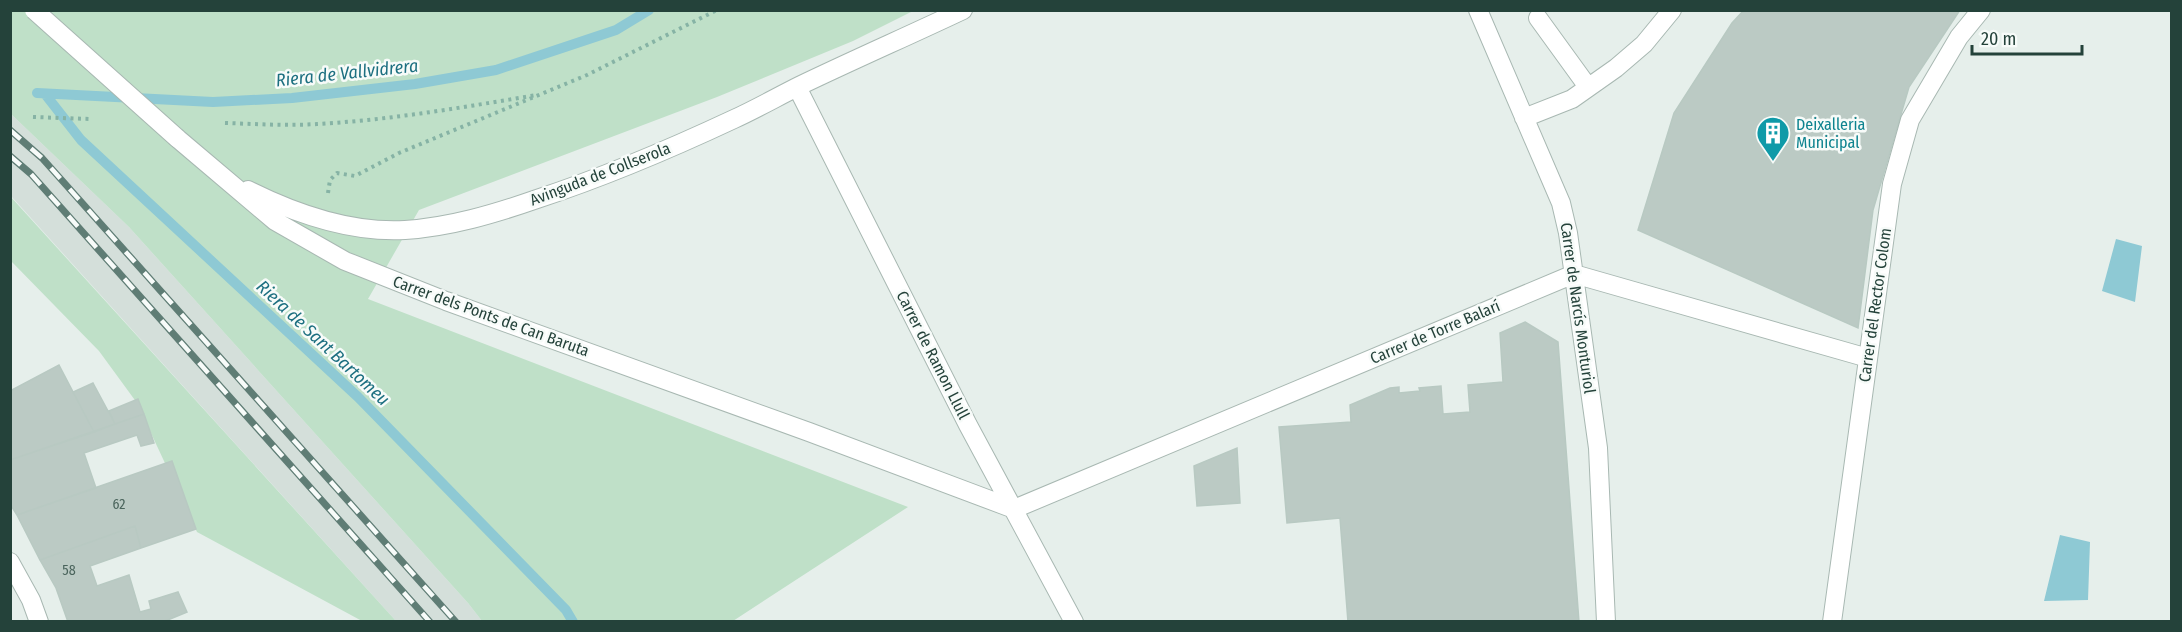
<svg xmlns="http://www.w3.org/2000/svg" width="2182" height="632" font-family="'Fira Sans Condensed',sans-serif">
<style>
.built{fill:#d4dfda}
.green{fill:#bfe0c8}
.water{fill:#8ec9d4}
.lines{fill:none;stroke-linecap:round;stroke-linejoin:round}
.stream{stroke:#8ec9d4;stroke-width:10}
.building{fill:#bbcac4;stroke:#b8c9c2;stroke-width:1.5}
.minor-casing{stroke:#a8b8b2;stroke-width:20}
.path{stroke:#86b3a5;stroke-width:4;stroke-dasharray:3 4.5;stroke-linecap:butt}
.minor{stroke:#fff;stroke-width:18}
.rail-casing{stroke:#5f7d75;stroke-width:7}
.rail{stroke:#f7fbf9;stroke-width:4.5;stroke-dasharray:14;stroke-linecap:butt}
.minor-bridge-casing{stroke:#a8b8b2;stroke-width:20;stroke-linecap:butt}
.minor-bridge{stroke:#fff;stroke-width:18}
.labels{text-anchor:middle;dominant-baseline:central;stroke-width:5;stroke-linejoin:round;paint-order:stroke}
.number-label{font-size:14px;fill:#4a645c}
.culture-label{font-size:16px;fill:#0d838f;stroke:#f7fbf9;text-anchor:start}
.street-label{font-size:16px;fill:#24423a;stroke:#f7fbf9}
.water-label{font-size:18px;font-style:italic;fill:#1c6f80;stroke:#f7fbf9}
</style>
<rect width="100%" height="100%" fill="#e6efeb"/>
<path class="built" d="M11 114 129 227 468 603 482 621H396L11 196Z"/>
<path class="green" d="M10 11H913L853 41 717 97 419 210 368 299 908 507 733 621H482L468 603 129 227 11 114Z
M10 196 396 621H362L197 532 137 403 99 351 11 261Z"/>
<path class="water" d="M2116 239 2142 246 2135 302 2102 291Z
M2060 535 2090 542 2088 600 2044 601Z"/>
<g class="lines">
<path class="stream" d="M37 93 213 102 292 98 415 84 496 70 616 30 649 10
M45 94 81 140 358 397 566 610 573 622"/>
</g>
<path class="building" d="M1744 10H1960L1909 87 1873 210 1858 328 1638 230 1674 113 1732 23Z
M1525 322 1558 342 1579 622H1348L1340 518 1287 523 1279 427 1351 422 1350 405 1390 388 1399 387V393L1420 391 1419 388 1441 386 1443 414 1470 412 1468 385 1503 382 1500 333Z
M59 365 94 432 10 460V391Z
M93 383 115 424 94 432 73 392Z
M138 399 144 414 115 424 109 411Z
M144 414 154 443 141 446 137 435 84 453 96 488 17 515 10 504V460Z
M1237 448 1240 503 1197 506 1194 466Z
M172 461 196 529 141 548 135 526 40 560 17 515Z
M135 526 141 548 90 566 97 586 129 575 140 612 151 609 149 601 178 592 187 612 163 622H68L56 588 40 560Z"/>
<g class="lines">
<defs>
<path id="minor" d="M1478 10 1561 203 1568 233 1598 448 1606 622
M1538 18 1588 87
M797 87 968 425 1074 622
M1524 118 1572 99 1616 68 1644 44 1672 10
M177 138 275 221 345 261 446 301 809 432 1014 509
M248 190C296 214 351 233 405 230 450 227 494 214 537 199 604 177 670 149 734 119 756 109 777 97 799 86 853 60 908 36 963 10
M1014 509 1574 274 1868 358
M10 562 31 600 39 622
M1832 622 1892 184 1910 120 1959 37 1981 10"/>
</defs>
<use href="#minor" class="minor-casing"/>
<path class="path" d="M33 117 90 119
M225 123C256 124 287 126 317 124 391 120 464 107 537 95
M328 193 330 180 337 173 355 176 399 153 587 75 717 10"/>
<use href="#minor" class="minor"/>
<defs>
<path id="rail" d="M10 130 42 158 456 622
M10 156 31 174 430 622"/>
</defs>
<use href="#rail" class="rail-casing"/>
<use href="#rail" class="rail"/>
<defs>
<path id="minor-bridge" d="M34 10 177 138"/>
</defs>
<use href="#minor-bridge" class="minor-bridge-casing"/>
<use href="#minor-bridge" class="minor-bridge"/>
</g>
<defs>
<symbol id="building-pin" viewBox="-11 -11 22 30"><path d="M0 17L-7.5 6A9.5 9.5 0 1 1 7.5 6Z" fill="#0f9aa8" stroke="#f7fbf9"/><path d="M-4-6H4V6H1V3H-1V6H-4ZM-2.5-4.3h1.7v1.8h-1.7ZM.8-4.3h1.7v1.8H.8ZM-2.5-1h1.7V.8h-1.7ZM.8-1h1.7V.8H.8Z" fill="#fff"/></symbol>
</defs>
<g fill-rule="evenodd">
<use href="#building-pin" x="1754" y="114" width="38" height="52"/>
</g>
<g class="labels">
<g class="number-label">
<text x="119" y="504">62</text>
<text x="69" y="570">58</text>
</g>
<g class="culture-label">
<text x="1796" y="124">Deixalleria<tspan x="1796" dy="18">Municipal</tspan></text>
</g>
<g class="street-label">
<text transform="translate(600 174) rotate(-21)">Avinguda de Collserola</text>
<text transform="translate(1875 305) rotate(-82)">Carrer del Rector Colom</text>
<text transform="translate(1578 308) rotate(82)">Carrer de Narcís Monturiol</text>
<text transform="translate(491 316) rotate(20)">Carrer dels Ponts de Can Baruta</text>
<text transform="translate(1435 332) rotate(-23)">Carrer de Torre Balarí</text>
<text transform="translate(933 355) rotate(63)">Carrer de Ramon Llull</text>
</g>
<g class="water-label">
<text transform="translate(347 73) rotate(-6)">Riera de Vallvidrera</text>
<text transform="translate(323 343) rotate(43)">Riera de Sant Bartomeu</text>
</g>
</g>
<rect width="2182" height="632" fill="none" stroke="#24423a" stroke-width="24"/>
<path d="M1972 45v9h110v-9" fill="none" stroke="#24423a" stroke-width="3"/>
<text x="1981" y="45" font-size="18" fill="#24423a" stroke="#f7fbf9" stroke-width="4.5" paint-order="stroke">20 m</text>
</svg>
